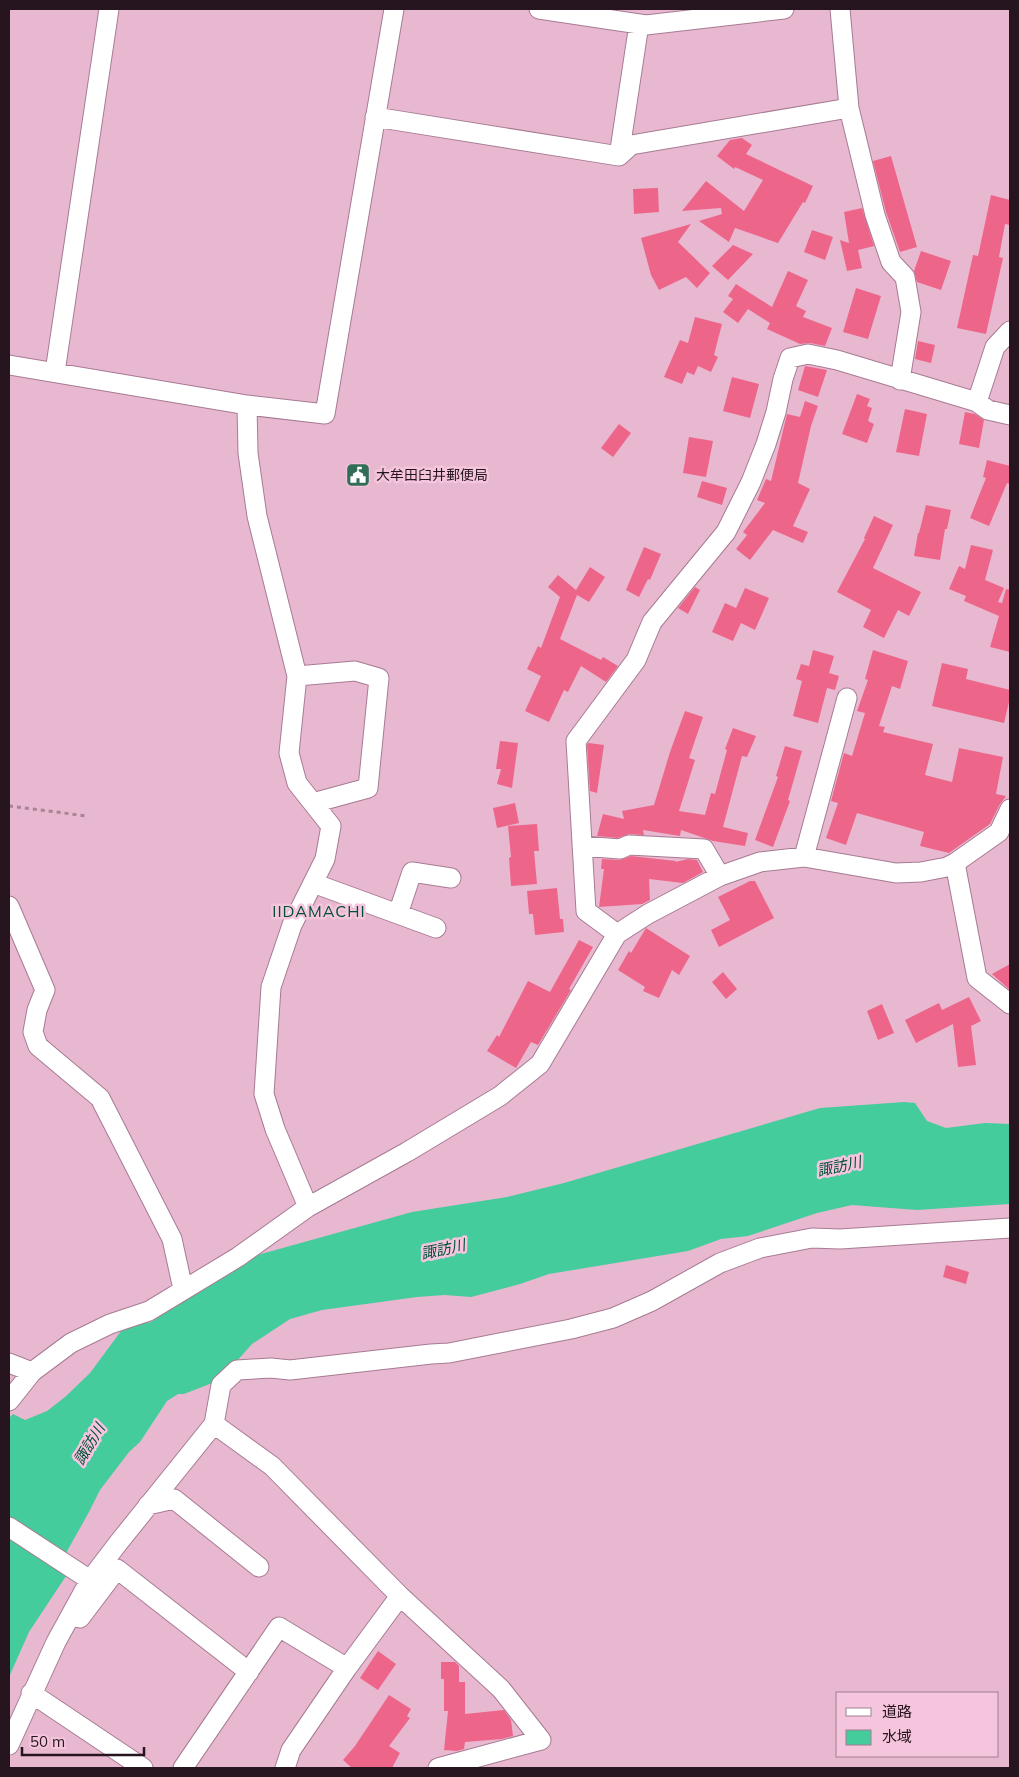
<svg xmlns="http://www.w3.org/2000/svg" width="1019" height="1777" font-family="Mulish,'Noto Sans JP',sans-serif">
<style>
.water{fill:#44cc9d}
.building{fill:#ed668a}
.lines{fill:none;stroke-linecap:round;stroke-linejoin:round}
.minor-casing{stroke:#a77b93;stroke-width:21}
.path{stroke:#a98396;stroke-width:3;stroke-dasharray:4 4;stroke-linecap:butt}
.minor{stroke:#fff;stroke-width:19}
.labels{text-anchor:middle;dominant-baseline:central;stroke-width:5;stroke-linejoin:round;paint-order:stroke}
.poi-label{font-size:14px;fill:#26151e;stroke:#f5c5de;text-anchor:start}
.water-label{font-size:15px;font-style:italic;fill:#005039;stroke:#f5c5de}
.quarter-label{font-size:16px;letter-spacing:1px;fill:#004f39;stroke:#f5c5de}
</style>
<rect width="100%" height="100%" fill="#e8b8d1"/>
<path class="water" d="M904 1102 915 1103 927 1121 946 1128 985 1123 1010 1124V1204L917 1210 852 1205 817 1213 748 1236 721 1239 688 1251 549 1274 520 1284 471 1297 445 1295 417 1297 322 1310 290 1319 252 1344 220 1380 184 1394H178L167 1401 140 1442 129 1452 100 1490 89 1512 66 1553 68 1573 29 1632 9 1677V1418L13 1414 25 1420 47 1411 65 1397 90 1373 121 1331 137 1324 151 1322 254 1256 297 1244 412 1212 507 1197 564 1183 820 1108Z"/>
<path class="building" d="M742 138 752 145 746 154 813 186 805 203 803 202 778 243 735 228 729 242 699 221 722 214 721 208 682 211 706 181 744 211 763 180 735 167 734 169 717 156 730 140Z
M891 156 917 247 900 252 886 212 873 161Z
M658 188 659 212 634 214 633 189Z
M991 195 1010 200V225L1005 224 999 257 1003 258 986 334 957 328 973 255 978 256Z
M862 208 874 246 858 250 862 268 847 271 840 240 849 243 844 212Z
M691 224 678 242 710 273 697 288 686 277 659 290 651 275 641 238Z
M812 230 833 237 825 260 804 252Z
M733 245 753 254 728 280 712 266Z
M921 251 951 261 941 290 917 282 914 271Z
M788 271 808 280 796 306 806 311 803 317 832 328 825 346 810 343 800 344 767 329 770 323 748 309 738 323 723 312 733 299 728 296 736 284 772 307Z
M856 288 881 296 868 339 843 332Z
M695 317 722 324 714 355 718 357 711 372 698 366 694 375 687 372 682 384 664 377 680 340 688 343Z
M918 341 935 345 931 363 915 359Z
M805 366 827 370 818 397 798 390Z
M732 377 759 384 750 418 723 411Z
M857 394 870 399 867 406 872 408 868 421 874 424 867 443 842 434Z
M805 401 818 406 811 426 798 483 810 489 793 526 808 532 803 543 773 530 750 560 736 549 747 535 743 532 765 503 757 500 766 479 771 481 787 414 800 417Z
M905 409 927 414 919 456 896 452Z
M965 412 975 414 984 420 979 448 959 444Z
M619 424 631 433 613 457 601 448Z
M689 437 713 441 706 477 683 473Z
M987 460 1010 466V484L1007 483 989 526 970 518 986 478 983 477Z
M702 481 727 488 722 505 697 497Z
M926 505 951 510 947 529H945L940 560 914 556 918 533H919Z
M874 516 893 525 873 568 921 592 909 616 898 610 884 638 863 627 871 610 837 592 865 539 864 538Z
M971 545 993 550 985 580 1004 588 998 602 1002 603 1006 589 1010 590V652L990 647 999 616 964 601 966 596 949 589 959 566 965 569Z
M644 547 661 554 650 580 648 579 639 597 626 590Z
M590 567 605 577 589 602 577 595 560 639 601 660 603 657 618 666 606 682 581 666 568 692 564 690 549 722 525 711 541 676 527 669 538 646 541 648 560 597 548 587 558 575 576 590Z
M695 587 700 590 688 614 678 608Z
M745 588 769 598 755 630 741 623 733 641 712 632 725 603 736 608Z
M813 650 834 656 829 673 839 676 835 690 827 688 818 723 793 716 802 681 796 679 801 664 809 666Z
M873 650 908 661 900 689 892 686 879 726 885 727 883 732 933 744 925 775 952 782 959 748 1003 757 996 794 1006 796 1004 799 1000 804 990 824 949 853 920 846 924 832 857 813 846 845 826 838 838 803 831 801 844 753 852 756 865 713 857 711 868 680 865 679Z
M942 663 968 669 966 679 1010 690V698L1004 723 932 706Z
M685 711 703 717 689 758 695 760 679 811 705 815 711 793 715 794 727 750 725 749 733 728 756 736 747 757 742 756 723 827 748 833 745 846 713 841 681 830 680 836 643 830 644 835 629 834 618 838 597 836 603 814 624 819 622 811 654 805 670 752Z
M500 741 518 743 512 788 497 784 501 769H496Z
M589 743 604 745 597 793 590 791 587 744Z
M785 746 802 751 788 800 790 801 773 847 755 840 778 777 776 776Z
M515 803 519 823 497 828 493 808Z
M537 824 539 851H534L537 884 511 886 509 858 511 857 508 826Z
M631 856 676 861 675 862 688 859 697 860 703 872 683 883 649 879 650 900 642 904 599 907 604 869H601L602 859 620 860Z
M750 881H755L774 918 719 947 711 930 730 920 718 897Z
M557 888 560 919H563L564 932 535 935 533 914H529L527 891Z
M646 928 690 956 679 975 672 970 659 998 643 991 645 987 618 970 629 951 631 953Z
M579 940 593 947 569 989 571 990 538 1045 531 1042 516 1068 487 1051 497 1035 499 1037 528 981 550 992Z
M1010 964V990L992 974Z
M723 972 737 989 726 999 712 982Z
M969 997 981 1021 971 1026 976 1065 958 1067 953 1024 916 1043 905 1020 939 1003 942 1010Z
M882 1004 894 1033 878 1040 867 1011Z
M946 1265 969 1272 966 1284 943 1277Z
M378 1651 396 1664 378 1690 360 1678Z
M441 1662H455L459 1666V1682H465V1714L504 1710 511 1720 513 1736 502 1739 465 1742 464 1749 457 1751 444 1750 448 1711H444V1679H441Z
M389 1695 411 1709 407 1716 410 1718 389 1746 400 1753 392 1768H352L343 1760 355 1746Z"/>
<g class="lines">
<defs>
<path id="minor" d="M539 9 646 25 784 9
M849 108 875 215 891 262 905 277 911 312 900 380
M375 117 619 156 639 24
M619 156 631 145 849 108 840 9
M9 365 247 405 325 414 394 9
M55 372 109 9
M977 402 995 347 1010 331
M247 405 248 453 257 516 297 676 289 753 297 783 331 826 325 859 292 925 271 987 264 1094 275 1129 308 1207
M297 676 355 671 379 678 368 788 313 803
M582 846 620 849 629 845 704 849 720 876
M804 857 847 698
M955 863 977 978 1010 1004
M313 883 436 928
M9 906 45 990 37 1010 33 1032 38 1046 100 1098 172 1239 183 1289
M398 914 412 872 451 878
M617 934 586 911 576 741 636 660 652 622 726 532 751 482 766 444 776 412 783 379 790 358 808 354 837 360 977 402 988 410 1010 415
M9 1363 32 1372
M9 1401 32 1372 71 1343 110 1324 149 1311 238 1257 308 1207 407 1152 500 1096 540 1064 617 934 648 914 720 876 760 862 804 857 896 873 921 872 947 867 955 863 999 832 1010 809
M214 1424 272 1466 400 1596 501 1689 541 1740 438 1768
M148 1505 174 1499 259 1567
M9 1527 90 1580
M80 1618 117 1569 249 1672
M31 1693 143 1768
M9 1745 56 1642 90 1580 119 1542 214 1424 221 1385 237 1370 271 1368 290 1370 431 1354 449 1353 571 1329 613 1318 652 1301 720 1263 760 1248 812 1238 840 1239 1010 1228
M183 1768 279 1627 347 1668
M285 1768 291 1750 347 1668 400 1596"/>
</defs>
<use href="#minor" class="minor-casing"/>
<path class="path" d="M9 806 87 816"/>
<use href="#minor" class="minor"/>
</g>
<defs>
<symbol id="civic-square" viewBox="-11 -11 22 22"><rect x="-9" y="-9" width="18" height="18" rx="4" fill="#326d57" stroke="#f5c5de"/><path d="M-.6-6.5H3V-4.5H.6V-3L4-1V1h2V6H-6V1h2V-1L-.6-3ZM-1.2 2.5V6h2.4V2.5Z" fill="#fff"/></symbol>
</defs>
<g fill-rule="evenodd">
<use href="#civic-square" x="344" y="461" width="28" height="28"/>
</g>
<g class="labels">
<g class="poi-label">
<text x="376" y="475">大牟田臼井郵便局</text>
</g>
<g class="water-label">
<text transform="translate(839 1166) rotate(-12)">諏訪川</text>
<text transform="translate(443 1249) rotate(-12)">諏訪川</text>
<text transform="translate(89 1444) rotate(-59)">諏訪川</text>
</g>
<g class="quarter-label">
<text x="319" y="911">IIDAMACHI</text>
</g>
</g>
<rect width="1019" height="1777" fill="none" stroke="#26151e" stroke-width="20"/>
<rect x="836" y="1692" width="162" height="65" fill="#f5c5de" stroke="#a27f91"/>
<rect x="846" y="1708" width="25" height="8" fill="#ffffff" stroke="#a27f91"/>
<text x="882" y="1717" font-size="15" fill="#26151e">道路</text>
<rect x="846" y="1730" width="25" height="15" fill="#44cc9d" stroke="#a27f91"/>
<text x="882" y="1742" font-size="15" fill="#26151e">水域</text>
<path d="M22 1747v8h122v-8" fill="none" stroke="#26151e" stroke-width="2.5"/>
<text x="30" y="1747" font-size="15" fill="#26151e" stroke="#f5c5de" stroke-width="4" paint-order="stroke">50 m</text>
</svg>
